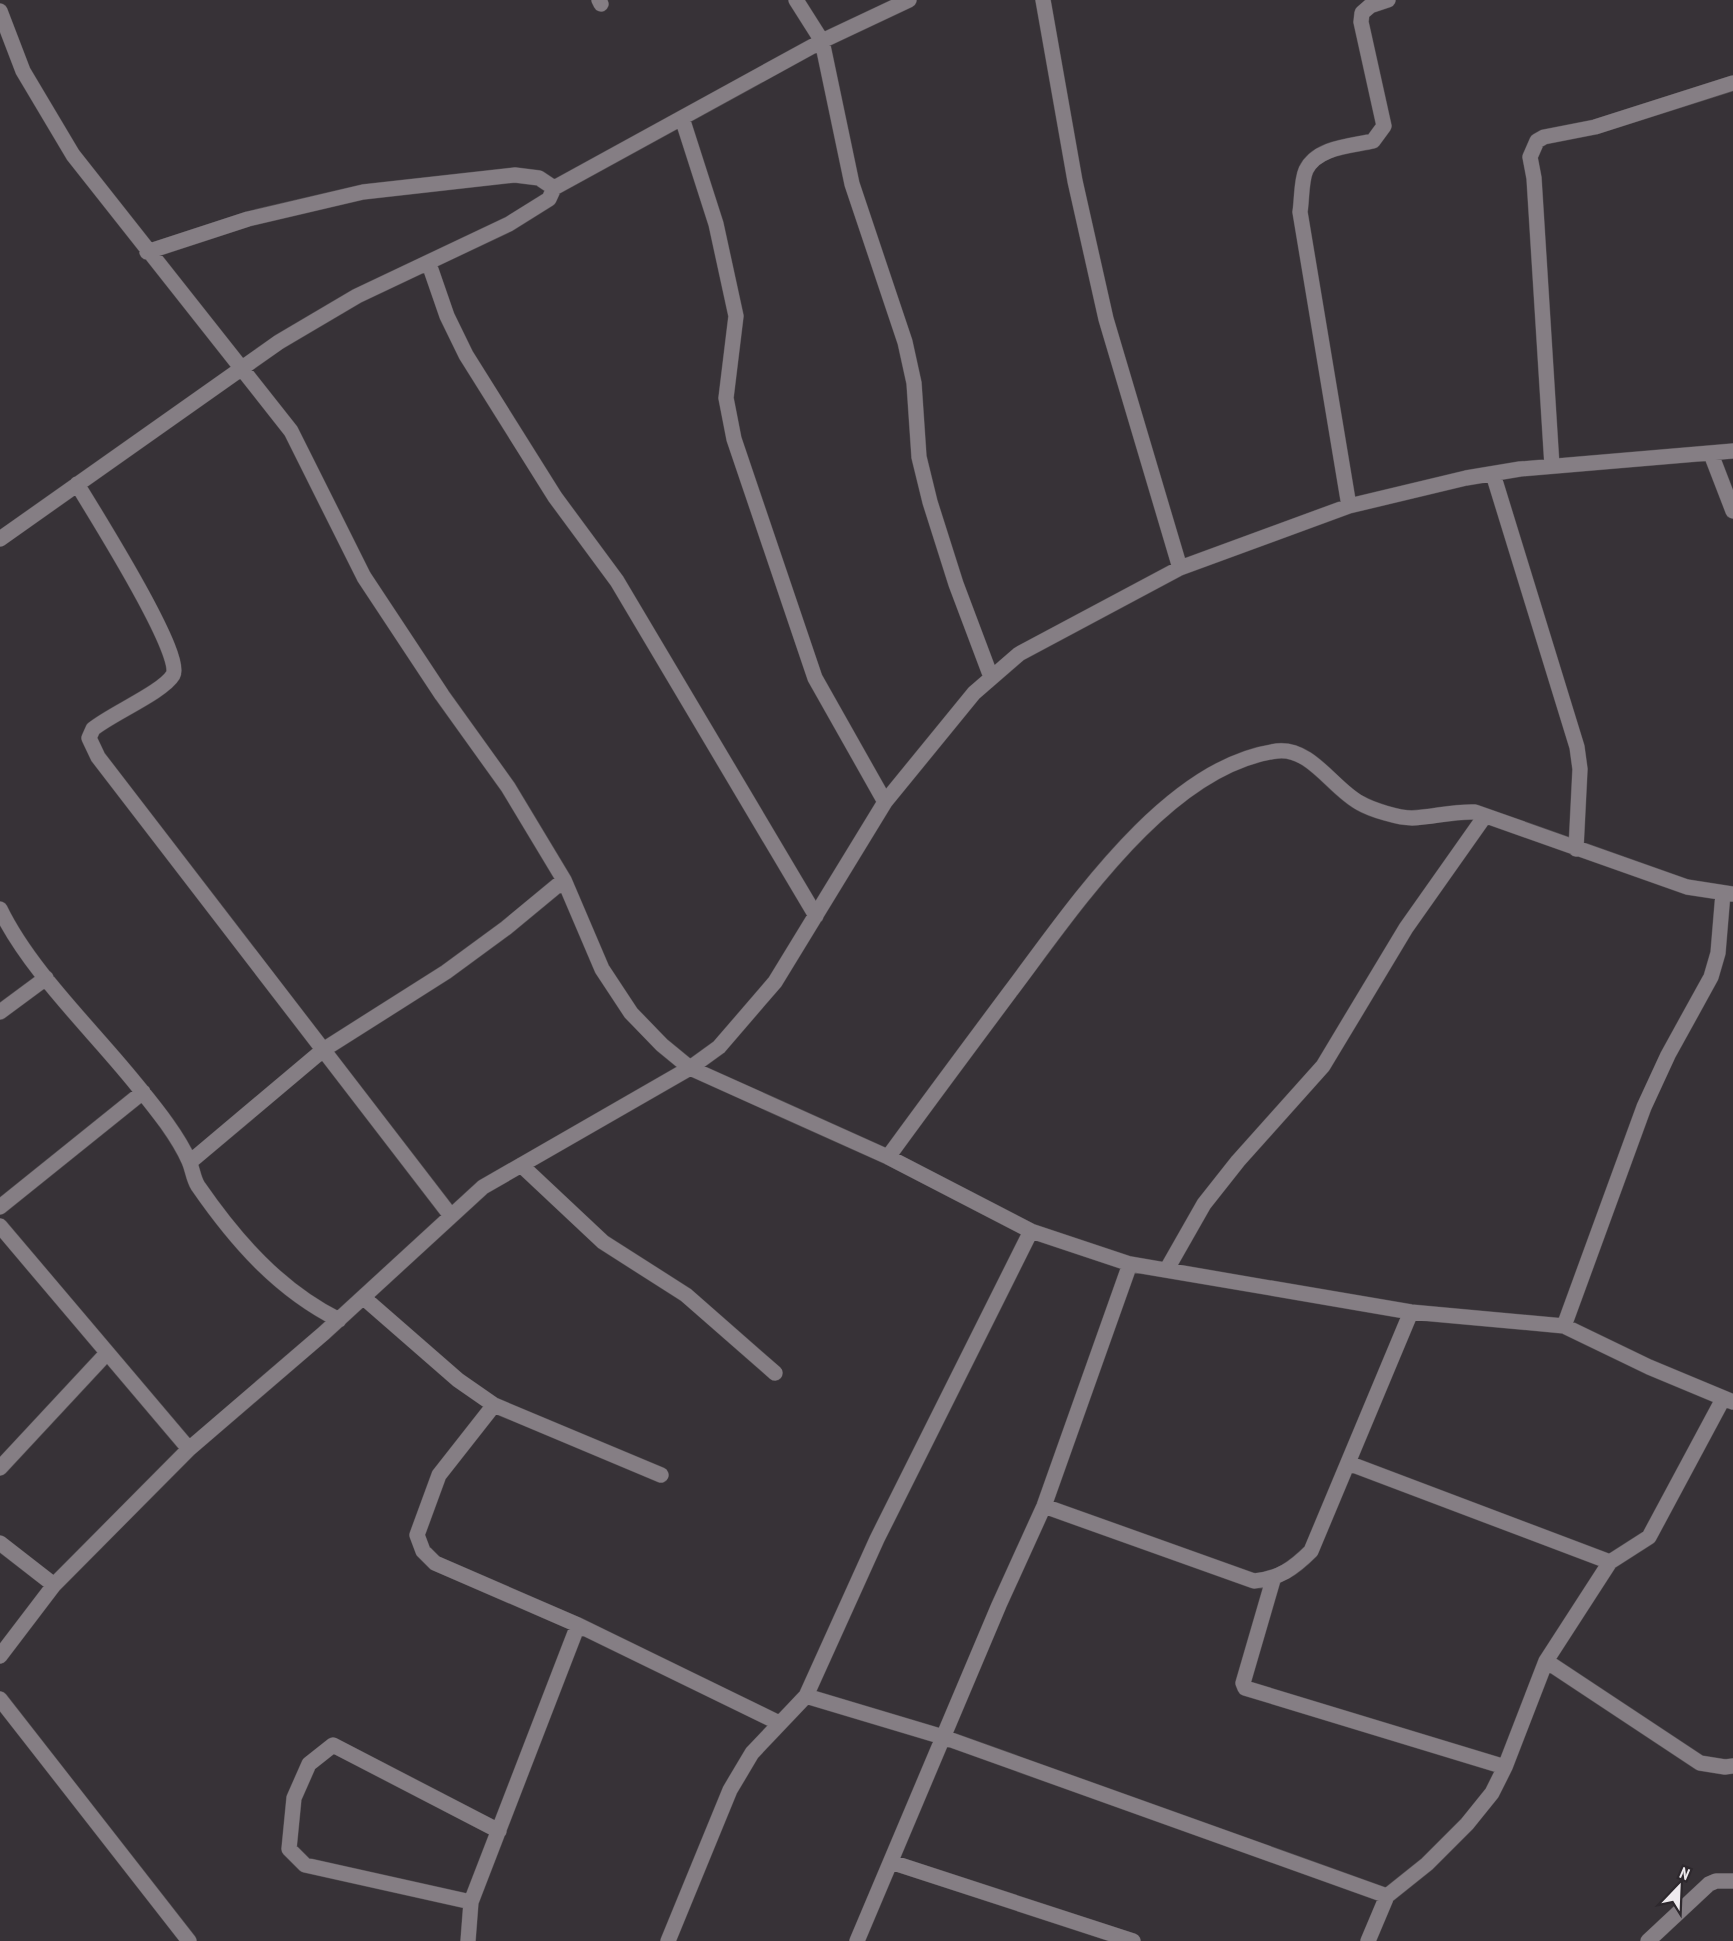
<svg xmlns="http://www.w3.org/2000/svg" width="1733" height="1941" font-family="'PT Sans Narrow',sans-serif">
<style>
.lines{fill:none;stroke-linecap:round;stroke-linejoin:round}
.minor-casing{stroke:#555054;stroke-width:16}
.minor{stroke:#857e84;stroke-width:15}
</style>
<rect width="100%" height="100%" fill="#373237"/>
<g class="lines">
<defs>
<path id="minor" d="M599 0 601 4
M796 0 822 41 852 184 905 342 914 383 919 457 930 502 956 584 991 677
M1043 0 1075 181 1106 319 1180 568
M0 11 23 71 73 155 291 431 364 577 442 695 508 787 564 880 602 969 631 1013 662 1045 690 1068 888 1157 1031 1231 1130 1264 1411 1312 1564 1326 1649 1367 1733 1402
M682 118 716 224 736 316 726 398 734 439 815 678 885 802
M147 252 248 219 363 192 515 175 539 178 554 188
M429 264 447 316 466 355 555 497 617 581 816 916
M1711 454 1733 511
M1552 466 1534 178 1530 157 1537 141 1544 137 1595 127 1733 83
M1493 474 1577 747 1580 769 1576 849
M77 484C92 509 185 656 173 675 163 692 111 714 93 729L89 738 98 757 451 1216
M1349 506 1300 212C1302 200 1301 181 1306 170 1317 147 1351 146 1373 141L1384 126 1361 22 1362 13 1370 6 1388 0
M0 539 279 342 357 296 509 224 549 199 554 188 822 41 909 0
M0 909C31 973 96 1033 140 1089 157 1110 178 1136 189 1161 193 1170 193 1178 198 1186 236 1241 279 1290 339 1320
M0 1012 46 978
M888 1157C928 1102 969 1047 1010 992 1072 910 1167 765 1277 751 1311 747 1333 789 1360 803 1372 810 1399 818 1412 818 1434 817 1453 811 1475 812L1687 887 1733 894
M190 1162 323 1050 446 972 506 928 564 880
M521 1165 603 1242 686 1295 775 1373
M0 1207 143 1092
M0 1226 189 1449
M1167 1269 1204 1204 1238 1161 1323 1066 1406 928 1485 816
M364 1298 458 1380 494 1405 661 1475
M1564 1326 1644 1107 1668 1055 1711 977 1718 953 1723 893
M494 1405 439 1475 417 1535 423 1551 435 1563 578 1625 779 1723
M1348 1463 1610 1562
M0 1468 107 1353
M1044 1506 1254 1581C1279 1579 1294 1568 1311 1551L1411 1312
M0 1543 54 1585
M1273 1580 1243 1683 1245 1688 1505 1767
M0 1656 54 1585 189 1449 324 1333 483 1187 690 1068 719 1047 775 982 885 802 974 693 1019 654 1180 568 1349 506 1466 478 1520 469 1733 451
M1546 1661 1700 1763 1725 1767 1733 1766
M806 1696 943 1737 1387 1896
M0 1699 189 1941
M891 1862 1133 1941
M471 1902 305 1865 289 1849 294 1798 309 1764 333 1745 499 1831
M468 1941 471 1902 578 1625
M668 1941 730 1790 752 1753 806 1696 877 1539 1031 1231
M857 1941 999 1605 1044 1506 1130 1264
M1368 1941 1387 1896 1427 1864 1467 1824 1492 1793 1505 1767 1546 1661 1610 1562 1649 1537 1723 1399
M1648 1941 1709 1884 1716 1881H1733"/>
</defs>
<use href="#minor" class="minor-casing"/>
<use href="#minor" class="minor"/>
</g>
<g transform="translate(1679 1887) rotate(23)" stroke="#2d282d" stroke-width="4.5" paint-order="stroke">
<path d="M0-4.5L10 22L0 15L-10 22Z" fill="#eeeaee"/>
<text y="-9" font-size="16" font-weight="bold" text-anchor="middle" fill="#eeeaee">N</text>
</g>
</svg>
